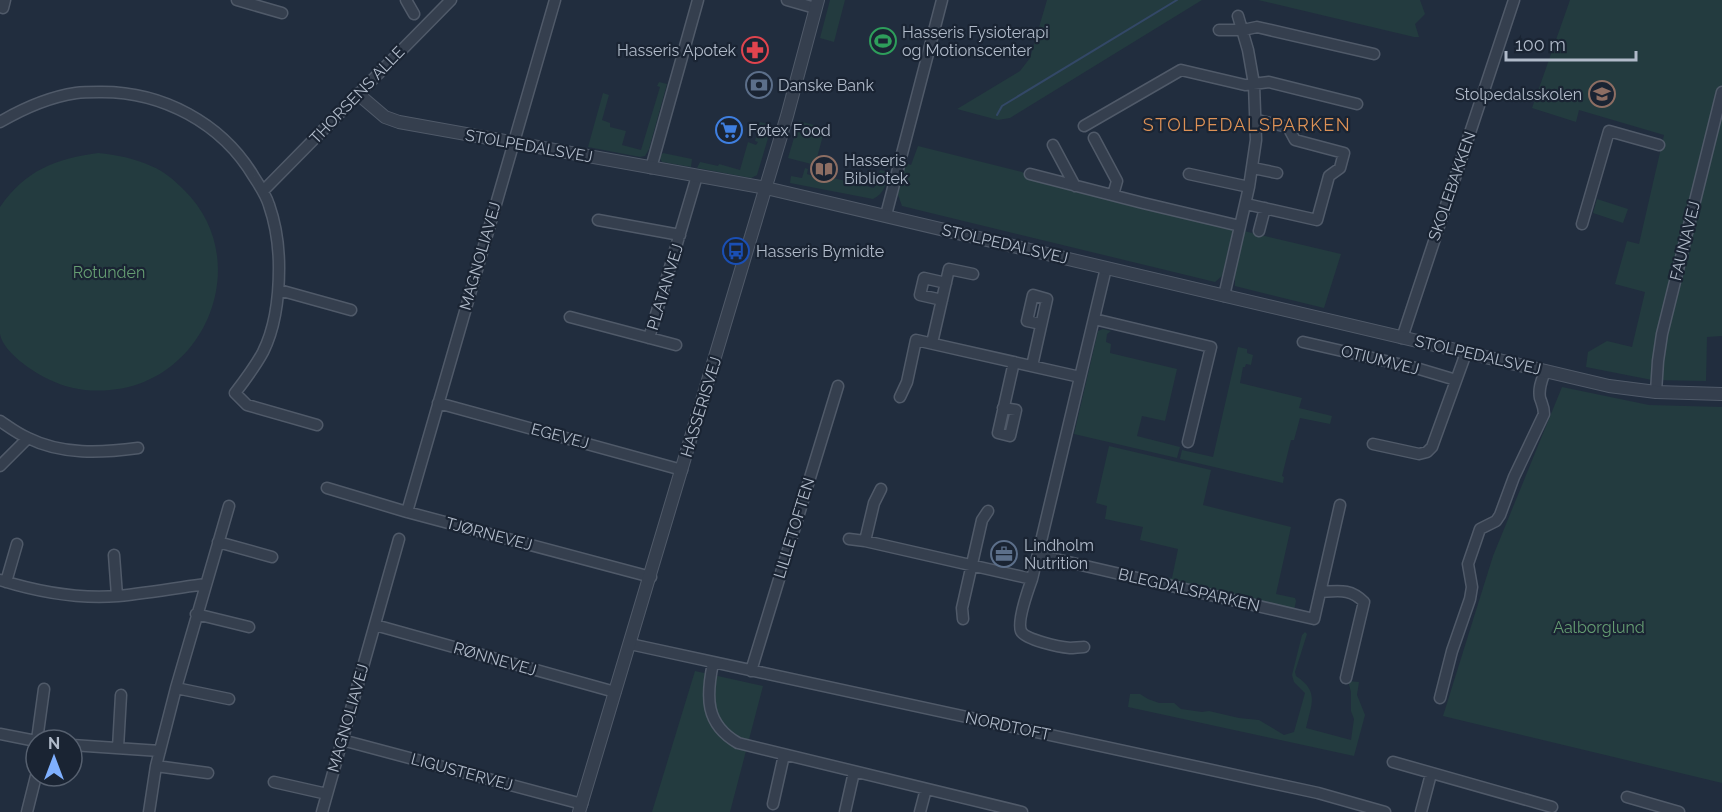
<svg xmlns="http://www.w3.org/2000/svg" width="1722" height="812" font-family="Raleway,sans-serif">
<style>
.green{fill:#233b3f}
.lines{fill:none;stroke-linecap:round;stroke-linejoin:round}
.stream{stroke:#334867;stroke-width:2}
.minor-casing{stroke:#505a69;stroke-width:13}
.tertiary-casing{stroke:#505a69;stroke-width:14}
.minor{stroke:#353f4e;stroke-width:10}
.tertiary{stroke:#353f4e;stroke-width:12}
.labels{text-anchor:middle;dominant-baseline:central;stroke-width:4.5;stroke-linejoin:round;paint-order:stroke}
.poi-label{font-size:16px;fill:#b0bac9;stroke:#1a2433;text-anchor:start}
.street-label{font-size:16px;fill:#b0bac9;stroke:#1a2433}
.park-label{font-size:16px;fill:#659d72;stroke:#1a2433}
.neighbourhood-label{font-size:18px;letter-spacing:1.5px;fill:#de9256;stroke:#1a2433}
</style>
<rect width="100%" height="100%" fill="#212d3e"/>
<path class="green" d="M830 0H845L834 42 820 38Z
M1047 0H1202L1010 118 998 120 957 109 1020 71 1030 58Z
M1258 0H1420L1425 14 1415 24 1419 37H1414Z
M1570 0H1722V336L1707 337 1706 381 1652 380 1586 367 1588 352 1607 341 1632 347 1645 292 1615 284 1627 241 1639 244 1664 135 1579 110 1576 122 1532 108Z
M659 82 667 84 649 149 645 156 640 157 588 147 603 93 609 95 602 120 610 123V127L626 131 622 145 641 150 660 87 657 86Z
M799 121 825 128 815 165 788 158Z
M760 122 772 125 757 175 751 178 697 168 700 162 718 166 719 164 740 170 748 142 756 145 758 142 755 141Z
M918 146 1022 172 1031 178 1233 229 1222 276 1215 282 902 206 897 192 904 163 911 165Z
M98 153C117 155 134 158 151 166 164 171 174 180 184 190 255 259 207 382 110 390 88 392 68 389 48 379 33 372 3 352 0 334 0 323 0 309 0 298 0 268 0 237 0 207 26 170 55 159 98 153Z
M663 153 692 159 691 167 662 162 659 157Z
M805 168 808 169 807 174 813 176 815 171H817V174L874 188 880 170 889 172C887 183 884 194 873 199L790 183 791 176 802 178Z
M1597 199 1628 209 1623 223 1593 213Z
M1244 231 1341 254 1324 308 1235 286V268Z
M1103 329 1111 331 1107 334 1106 342 1111 344 1110 353 1177 369 1165 421 1142 416 1137 436 1180 447 1177 458 1074 434 1098 331Z
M1238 347 1247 349V353L1253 355 1251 365 1246 364 1245 367H1243L1240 383 1302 398 1299 408 1332 416 1330 424 1300 418 1294 440H1291L1282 476 1284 477 1283 483 1180 459 1182 450 1213 457Z
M1562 387 1649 405 1722 407V783L1443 716 1493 556Z
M1109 446 1211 470 1203 505 1291 527 1276 594 1295 598 1296 601 1294 610 1164 580 1165 577 1172 578 1178 549 1140 540 1143 527 1105 519 1107 506 1096 503Z
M1305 632 1307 634 1295 672 1296 676C1320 692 1311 704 1306 728L1351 740 1354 719 1351 711V692L1348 681 1359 682 1357 695 1365 715 1354 756 1128 707 1130 694H1140L1148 699 1159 703H1174L1181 709 1202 712 1209 711 1239 718 1259 720 1284 735 1294 732 1305 693 1294 682 1292 675 1302 635Z
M695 671 763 686 730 812H652Z"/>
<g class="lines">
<path class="stream" d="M997 115 1002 106 1177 0"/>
<defs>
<path id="minor" d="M237 0 282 13
M406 0 414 14
M787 0 815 8
M3 8 5 0
M1219 30H1243L1257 27 1374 54
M0 122C24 108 49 97 76 93 83 92 91 92 99 92 162 91 222 123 254 177 260 186 266 195 269 205 276 225 279 247 279 268 279 296 276 326 263 352 255 367 245 380 235 393L247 405 317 425
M1084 126 1181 70 1245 85 1269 82 1357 104
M1094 138 1117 181 1113 195
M1053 145 1075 186
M651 168 698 0
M1253 168 1277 173
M1030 174 1143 203 1240 226
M1189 174 1249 187
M263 191 451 0
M1246 204 1317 220 1329 176 1340 168 1344 153 1295 140 1288 127 1257 120
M886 215 942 0
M598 220 680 235
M1582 224 1609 131 1659 145
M1259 231 1265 208
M279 290 351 310
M1224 296 1249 187 1256 140 1254 84 1248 50 1238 16
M942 300 920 295 924 278 946 283
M570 317 676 345
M1094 319 1211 347 1188 442
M649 338 697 176
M1402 338 1514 0
M1303 342 1416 368 1456 380
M932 343 949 269 973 274
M1032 366 1047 299 1033 295 1027 321 1041 324
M1656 392 1658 361 1662 334 1722 92
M900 397 907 382 916 340 1080 377
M438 403 682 470
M1003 408 1016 410 1010 436 998 433 1014 362
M0 421C9 427 18 434 28 438 62 455 101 453 138 448
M1373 444 1419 454 1427 452 1432 447 1466 353
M0 466 28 438
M327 488 407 512 651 577
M407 512 555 0
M849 539 865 541 1032 579 1106 268
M865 541 874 503 881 489
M218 542 272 557
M114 555 117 596
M1038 555 1314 619 1340 505
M1032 579C1028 590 1017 621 1021 631 1025 640 1060 647 1070 648 1074 648 1080 647 1084 647
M0 580C38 592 79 599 118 596 147 593 177 588 205 584
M6 582 17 544
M1320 592C1339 591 1350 588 1364 602L1346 678
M196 614 249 627
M963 619 962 608 982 520 988 511
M375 625 615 692
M630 644 1318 793 1385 812
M713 663C706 697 705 724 738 743L1022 812
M751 671 838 386
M176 688 229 699
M1440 698 1452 651 1470 599 1472 587 1468 564 1480 529 1496 521 1500 515 1514 477 1544 414C1544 407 1542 404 1540 398 1538 388 1542 380 1545 371
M0 734 36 741
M37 740 44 689
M342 740 582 804
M72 745 160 751
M118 748 121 695
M1393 762 1552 807
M156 766 208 773
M274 782 327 794
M1627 797 1679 812
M773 804 784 755
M27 812 36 776
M149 812 156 766 176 688 229 506
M322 812 399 539
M845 812 854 772
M920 812 926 789
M1421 812 1431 774"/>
<path id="tertiary" d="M358 94 385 117 399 122 766 188 1609 386 1656 392 1722 394
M579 812 787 116 818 0"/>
</defs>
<use href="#minor" class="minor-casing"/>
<use href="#tertiary" class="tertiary-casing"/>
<use href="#minor" class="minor"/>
<use href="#tertiary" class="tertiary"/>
</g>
<defs>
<symbol id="stadium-ring" viewBox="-11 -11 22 22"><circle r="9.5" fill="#1a2433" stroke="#2e9e5b" stroke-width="1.5"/><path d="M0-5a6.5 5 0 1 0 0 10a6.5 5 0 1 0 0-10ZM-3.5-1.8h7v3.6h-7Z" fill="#2e9e5b"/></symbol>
<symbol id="pharmacy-ring" viewBox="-11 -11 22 22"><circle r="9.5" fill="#1a2433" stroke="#e0444e" stroke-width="1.5"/><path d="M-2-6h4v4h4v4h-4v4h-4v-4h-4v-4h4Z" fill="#e0444e"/></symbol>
<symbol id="bank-ring" viewBox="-11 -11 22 22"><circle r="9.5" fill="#1a2433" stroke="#5c6f8a" stroke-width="1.5"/><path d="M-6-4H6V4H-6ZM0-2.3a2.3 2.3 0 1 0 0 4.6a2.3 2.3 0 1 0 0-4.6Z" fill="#5c6f8a"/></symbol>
<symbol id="school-ring" viewBox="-11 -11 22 22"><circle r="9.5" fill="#1a2433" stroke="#8d6e63" stroke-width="1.5"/><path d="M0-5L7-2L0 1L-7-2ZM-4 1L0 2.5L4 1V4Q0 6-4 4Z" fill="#8d6e63"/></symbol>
<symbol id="supermarket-ring" viewBox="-11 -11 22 22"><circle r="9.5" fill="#1a2433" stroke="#3f7fe0" stroke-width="1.5"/><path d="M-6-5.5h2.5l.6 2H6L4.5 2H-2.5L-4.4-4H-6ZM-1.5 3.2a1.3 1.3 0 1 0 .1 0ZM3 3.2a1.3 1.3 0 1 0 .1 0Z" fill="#3f7fe0"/></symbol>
<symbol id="library-ring" viewBox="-11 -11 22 22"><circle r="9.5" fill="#1a2433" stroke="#8d6e63" stroke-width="1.5"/><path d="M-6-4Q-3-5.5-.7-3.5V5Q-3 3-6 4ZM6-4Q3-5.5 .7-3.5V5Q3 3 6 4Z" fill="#8d6e63"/></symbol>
<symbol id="bus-ring" viewBox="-11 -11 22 22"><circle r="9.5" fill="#1a2433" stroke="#1a4fb4" stroke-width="1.5"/><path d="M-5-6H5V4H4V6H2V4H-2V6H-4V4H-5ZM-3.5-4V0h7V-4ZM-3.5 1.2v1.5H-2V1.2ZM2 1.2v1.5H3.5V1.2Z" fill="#1a4fb4"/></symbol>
<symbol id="office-ring" viewBox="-11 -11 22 22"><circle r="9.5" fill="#1a2433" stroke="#5c6f8a" stroke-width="1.5"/><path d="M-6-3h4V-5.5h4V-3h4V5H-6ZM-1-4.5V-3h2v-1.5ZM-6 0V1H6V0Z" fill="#5c6f8a"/></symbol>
</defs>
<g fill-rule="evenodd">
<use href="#stadium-ring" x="868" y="26" width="30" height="30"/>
<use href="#pharmacy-ring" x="740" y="35" width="30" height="30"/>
<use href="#bank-ring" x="744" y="70" width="30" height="30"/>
<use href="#school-ring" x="1587" y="79" width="30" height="30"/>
<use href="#supermarket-ring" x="714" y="115" width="30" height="30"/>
<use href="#library-ring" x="809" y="154" width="30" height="30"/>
<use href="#bus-ring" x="721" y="236" width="30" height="30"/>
<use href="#office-ring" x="989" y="539" width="30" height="30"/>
</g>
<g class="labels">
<g class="poi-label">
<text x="902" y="32">Hasseris Fysioterapi<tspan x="902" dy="18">og Motionscenter</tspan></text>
<text x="736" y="50" text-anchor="end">Hasseris Apotek</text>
<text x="778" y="85">Danske Bank</text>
<text x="1582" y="94" text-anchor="end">Stolpedalsskolen</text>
<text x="748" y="130">Føtex Food</text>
<text x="844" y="160">Hasseris<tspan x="844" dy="18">Bibliotek</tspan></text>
<text x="756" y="251">Hasseris Bymidte</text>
<text x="1024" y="545">Lindholm<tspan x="1024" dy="18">Nutrition</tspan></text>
</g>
<g class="street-label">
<text transform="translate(357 95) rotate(-46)">THORSENS ALLE</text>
<text transform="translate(529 146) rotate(10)">STOLPEDALSVEJ</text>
<text transform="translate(1452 186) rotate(-71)">SKOLEBAKKEN</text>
<text transform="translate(1685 241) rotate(-76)">FAUNAVEJ</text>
<text transform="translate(1005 244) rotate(13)">STOLPEDALSVEJ</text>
<text transform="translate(480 256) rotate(-74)">MAGNOLIAVEJ</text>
<text transform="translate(665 287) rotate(-73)">PLATANVEJ</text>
<text transform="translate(1478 355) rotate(13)">STOLPEDALSVEJ</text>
<text transform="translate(1380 360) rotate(14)">OTIUMVEJ</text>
<text transform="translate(701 407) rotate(-73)">HASSERISVEJ</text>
<text transform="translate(560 436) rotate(15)">EGEVEJ</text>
<text transform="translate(794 528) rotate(-73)">LILLETOFTEN</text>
<text transform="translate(489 534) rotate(15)">TJØRNEVEJ</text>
<text transform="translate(1189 590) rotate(13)">BLEGDALSPARKEN</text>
<text transform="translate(495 659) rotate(16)">RØNNEVEJ</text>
<text transform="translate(348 718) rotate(-74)">MAGNOLIAVEJ</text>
<text transform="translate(1008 726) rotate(12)">NORDTOFT</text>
<text transform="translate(462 772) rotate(15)">LIGUSTERVEJ</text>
</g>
<g class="park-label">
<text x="109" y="272">Rotunden</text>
<text x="1599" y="627">Aalborglund</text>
</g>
<g class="neighbourhood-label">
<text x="1247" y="124">STOLPEDALSPARKEN</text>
</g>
</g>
<g transform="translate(54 758)"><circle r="28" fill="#1a2433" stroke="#56606f" stroke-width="1.5"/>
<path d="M0-4.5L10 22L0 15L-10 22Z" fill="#7fb0ff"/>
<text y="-9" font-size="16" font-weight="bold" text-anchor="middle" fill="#b0bac9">N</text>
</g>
<path d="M1506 51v9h130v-9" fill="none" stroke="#b0bac9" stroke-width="3"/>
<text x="1515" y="51" font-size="18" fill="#b0bac9" stroke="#1a2433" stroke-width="4.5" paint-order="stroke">100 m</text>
</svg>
